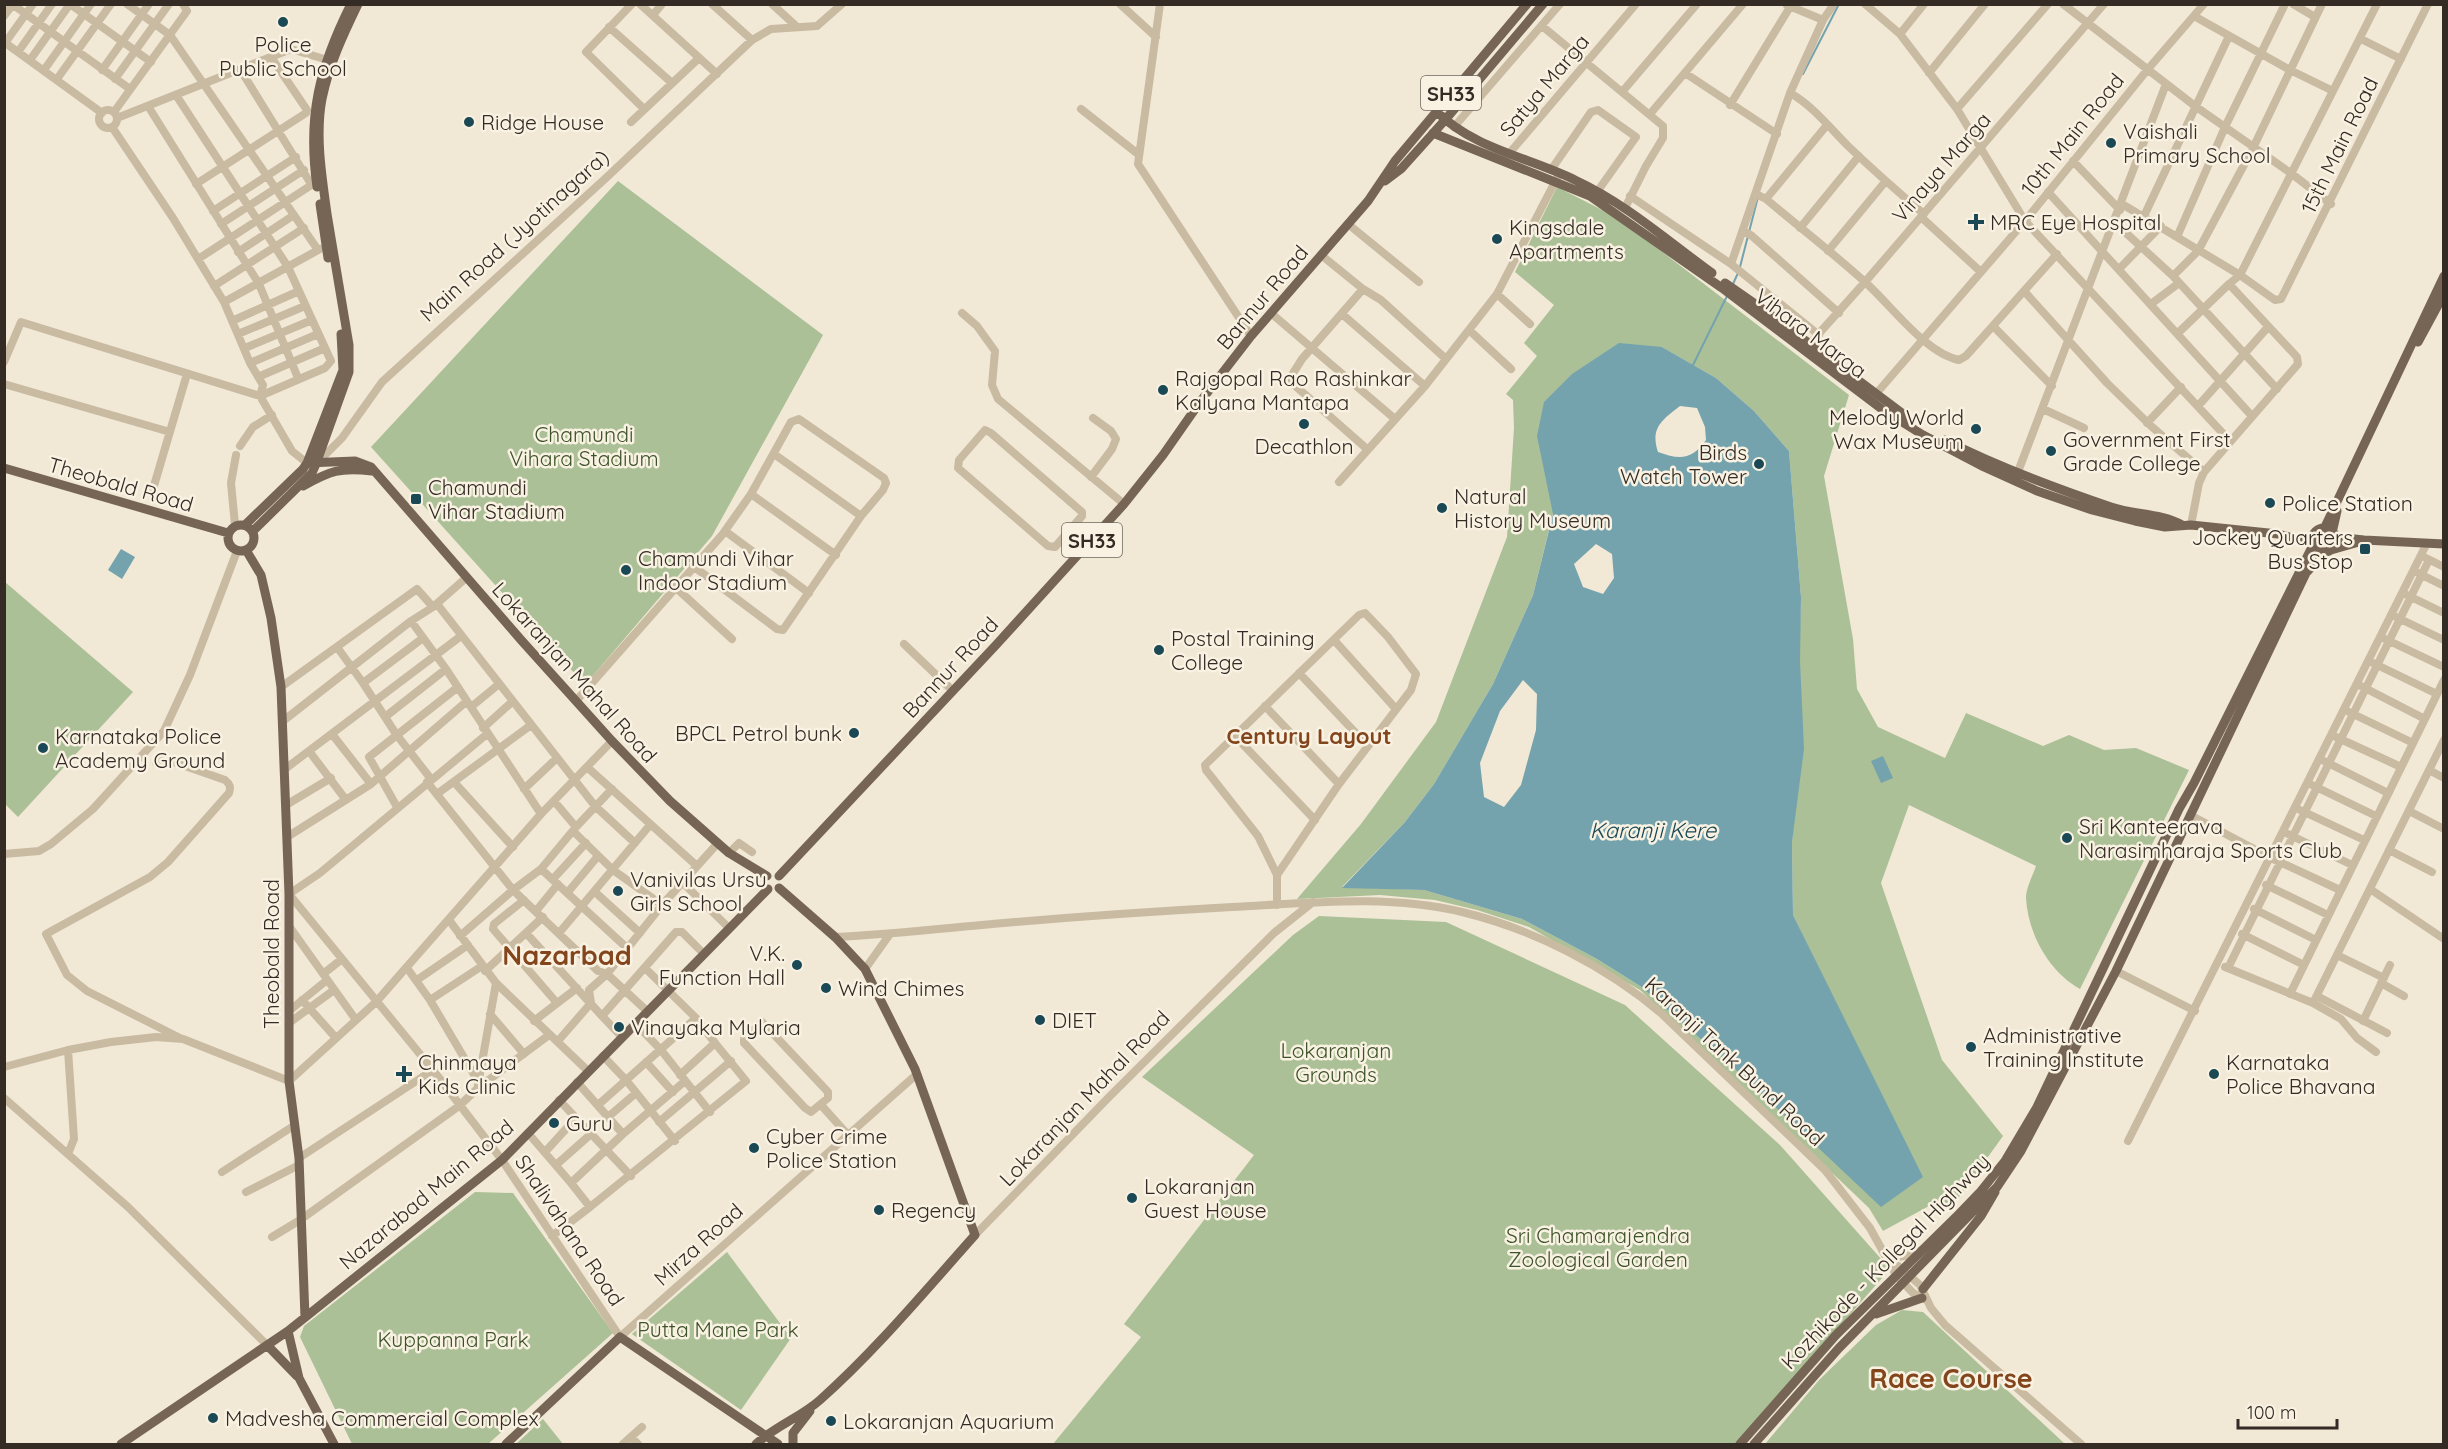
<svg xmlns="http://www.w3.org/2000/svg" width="2448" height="1449" font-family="Quicksand,sans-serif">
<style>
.green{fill:#abc096;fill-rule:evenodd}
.water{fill:#74a3ae;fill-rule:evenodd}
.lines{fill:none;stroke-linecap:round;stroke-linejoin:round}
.stream{stroke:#74a3ae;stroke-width:2}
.minor{stroke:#c9baa2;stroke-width:8}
.major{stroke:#766555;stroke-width:9}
.poi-dot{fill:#1a4855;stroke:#f9f2e2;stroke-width:2}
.labels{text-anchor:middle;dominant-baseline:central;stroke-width:5;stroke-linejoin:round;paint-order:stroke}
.shield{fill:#f9f2e2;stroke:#6e675d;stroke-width:1.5}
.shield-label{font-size:20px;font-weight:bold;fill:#332b24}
.poi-label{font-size:21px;fill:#332b24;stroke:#f9f2e2;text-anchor:start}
.street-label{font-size:21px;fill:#332b24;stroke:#f9f2e2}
.park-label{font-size:21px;fill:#3c5228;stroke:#f9f2e2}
.neighbourhood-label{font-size:22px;font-weight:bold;fill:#83451c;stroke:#f9f2e2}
.water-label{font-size:22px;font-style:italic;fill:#1a4855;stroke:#f9f2e2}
.district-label{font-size:27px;font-weight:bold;fill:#83451c;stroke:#f9f2e2}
</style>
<rect width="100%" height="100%" fill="#f1e8d6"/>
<path class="green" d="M618 181 823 335 712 536 585 685 371 447Z
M1557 187 1618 218 1849 395 1824 476 1853 639 1857 689 1878 727 1945 758 1966 713 2043 746 2069 735 2104 750 2136 748 2189 770 2080 989C2049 972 2028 934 2026 898 2026 888 2033 875 2036 866L1909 805 1881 883 1942 1060 2003 1136 1949 1211 1940 1200 1883 1231 1869 1208 1640 990 1529 927 1477 910 1435 900 1380 895 1297 899 1361 824 1436 722 1507 537 1514 428 1513 400 1506 394 1537 356 1524 343 1554 305 1515 272ZM1662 347 1716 378 1754 411 1789 451 1801 597 1792 842 1793 915 1850 1034 1736 1070 1640 986 1597 959 1522 919 1424 890 1342 887 1405 822 1434 784 1493 684 1533 595 1553 513Z
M5 582 133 692 18 817 5 804Z
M1319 916 1446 922 1625 1005 1780 1145 1890 1269 1736 1444H1053L1141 1337 1124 1324 1254 1155 1142 1077 1293 935Z
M475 1192 513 1193 613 1333 488 1444H352L300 1337 304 1326Z
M727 1252 791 1338 741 1410 632 1334Z
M1902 1310 1923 1312 2065 1444H1765L1820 1379 1876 1325Z
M543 1419 563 1444H516Z"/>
<path class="water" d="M1619 343 1662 347 1716 378 1754 411 1789 451 1801 597 1800 661 1804 749 1792 842 1793 915 1923 1177 1881 1207 1736 1070 1640 986 1597 959 1522 919 1424 890 1342 888 1405 822 1434 784 1493 684 1533 595 1553 514 1537 436 1544 402 1572 374ZM1680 406 1697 408 1705 427 1706 440C1692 460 1680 460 1658 452 1650 428 1662 420 1680 406ZM1596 544 1612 554 1614 578 1603 594 1583 587 1574 564ZM1523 680 1537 694 1536 730 1521 785 1504 807 1484 797 1480 763 1500 711Z
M121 549 135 557 122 579 108 570Z
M1883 756 1893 778 1881 783 1871 761Z"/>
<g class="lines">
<path class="stream" d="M1803 74 1839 4
M1740 267 1758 197
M1733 284 1738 273
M1693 365 1728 294"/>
<path class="minor" d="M12 4 130 89
M70 4 151 62
M127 4 170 35 318 250
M632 4 586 52 644 109
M640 4 717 74
M712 4 752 40
M772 4 796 26
M1120 4 1156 37
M1160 4 1138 164 1251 336
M1865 4 1900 34 1957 109 2025 221 2230 441
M2063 4 2195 106 2292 174 2331 204
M2293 4 2315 17
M1787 5 1823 20
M653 15 662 4
M4 16 13 4
M2194 16 2290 70 2333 91
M1542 26 1663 126V138L1646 166 1625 208
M609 27 672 83
M1900 34 1924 4
M2361 39 2401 59
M4 42 102 113
M5 43 33 4
M18 52 52 4
M30 60 70 4
M240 69 311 184
M44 70 91 4
M102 70 149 4
M1685 73 1777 134
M1929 73 1985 4
M57 79 111 4
M115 79 169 4
M1622 92 1697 4
M1790 93C1812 105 1830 128 1848 146 1873 170 1898 192 1924 214
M1730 105 1790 7
M148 106 259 284 298 378
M1081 109 1138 154
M1957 109 2048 4
M99 119a9 9 0 1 1 18 0a9 9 0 1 1-18 0Z
M114 112 187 11 183 4
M1650 114 1743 4
M117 118 291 49 331 61
M631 122 699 58
M112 127 173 218 224 302 250 363 263 385 260 396 292 451 307 463
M1454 127 1560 4
M1507 156 1636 4
M2073 161 2120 210
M1551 170 1591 112 1598 110 1636 137 1597 192
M196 184 306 113 307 110 271 57
M2048 192 2251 415
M1756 194 1766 199C1799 227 1833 253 1865 282 1891 305 1925 353 1959 360L1966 356 2057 254
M1630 196 1731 264 1819 335
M1766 199 1827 125
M2122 204 2240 275 2275 300 2281 299 2428 4
M213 211 296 157
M2144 216 2229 36
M1921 217 1981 272
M2114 222 2173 276 2277 389
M221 224 304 170
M1348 224 1419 282
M1800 228 1859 156
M1744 231 1752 236 1839 313
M2177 237 2225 127 2285 4
M1828 251 1885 182
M238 252 294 215
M1321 255 1363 289 1381 300 1446 359
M198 259 316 182
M1731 264 1790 93 1823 20 1834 4
M2120 268 2161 226
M2173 276 2198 251 2253 148 2322 4
M214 286 304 228
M1363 289 1302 359 1290 378 1292 383 1367 449
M2024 291 2107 383 2151 426 2204 472
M1497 294 1530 324
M224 302 320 249
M2151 304 2179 283
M962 313 977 326 995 351 992 385 998 399 1124 504
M1272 314 1395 419
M1342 314 1425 386
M232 321 299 291
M1993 326 2052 386
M1469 330 1511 369
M2178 333 2229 284
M238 334 305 306
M245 348 312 320
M1806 348 1865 282 2104 4
M4 362 21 322 260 396 325 368 331 361 288 267 176 95
M250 363 318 334
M258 377 325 348
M4 384 170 432
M1875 395 2025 221 2148 69 2204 4
M2198 406 2268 327
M2043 409 2084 428
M2147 423 2181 387
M985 430 991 433 1082 512V516L1055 547 1048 546 958 468 959 460Z
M240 446 253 427 272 415
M774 454 861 516
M316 464 342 438 382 382 607 177 752 40 771 29 817 26 842 4
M1091 477 1112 449 1116 439 1111 431 1093 418
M2016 477 2166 84
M1339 482 1425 386 1497 294 1557 178
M153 489 187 374
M751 494 836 555
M235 525 231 483 236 455
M2191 525 2199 483 2204 472 2298 364 2297 357 2229 284 2240 275 2377 4
M1072 527 1090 543
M725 531 809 593
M1064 537 1082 552
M2426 558 2444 567
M2418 573 2444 586
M675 587 732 639
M2407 595 2444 613
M437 604 595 806 635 843
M2396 617 2444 640
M411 621 446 669 541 814
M2385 639 2444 667
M1334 640 1396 709
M904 644 953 691
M337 647 363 683 423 638
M2373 663 2437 694
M1299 673 1368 746
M363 683 396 734 431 779
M2361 686 2425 719
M281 687 417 589 433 607
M576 701 722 535 751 494 791 422 799 419 884 478 886 483 883 490 861 516 783 630 777 629 693 566
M1265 706 1339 784
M471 707 499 684
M2349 712 2413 743
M385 717 446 669
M283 721 411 621 433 607 466 578
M483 728 513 701
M332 734 371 784
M487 734 320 873 289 894 433 1070 502 1160 620 1337 917 1074
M1234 735 1315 820
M2336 737 2401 767
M309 751 346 800
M2324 761 2388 793
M156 763 165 759 225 780C230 784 231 787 229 793L168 862 150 877 46 934 67 975 87 991 180 1038
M587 767 697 866
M285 769 461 636
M2429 770 2444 778
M427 782 513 890 598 971 607 974 647 1011
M454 782 513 847
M2312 785 2376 816
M524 789 557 758
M437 794 531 725
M554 801 576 827
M286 805 331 778
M397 807 369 757 458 687
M2300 810 2364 840
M2409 811 2444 829
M2190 815 2271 858 2340 890
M573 831 613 870 662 905
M2288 834 2352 865
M287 837 371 784 467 701
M2389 850 2432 872
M729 853 739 843 752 852
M4 854 39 851 51 844 93 809 164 731 190 675 237 551
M541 869 627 948
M553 879 586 843
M682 882 729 928
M2266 885 2328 915
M2370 889 2444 939
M568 892 598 856
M595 892 640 933
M524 900 494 924 493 929 557 1003
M1277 905V875L1258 836 1206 770 1205 765 1359 615 1365 613 1388 637 1416 674 1411 690 1339 784 1277 875
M2254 909 2316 940
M536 911 558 884
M449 920 496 983 588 1071
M289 926 356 1020
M526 933 602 1016 676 932H682L704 954
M559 933 650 825
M2242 934 2304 965
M460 936 513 890 541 869 576 827 612 789
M835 937C895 934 955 927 1015 922 1087 916 1160 911 1232 907 1308 903 1388 894 1462 912 1533 929 1607 967 1662 1014L1825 1170 1870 1228 1896 1275 1913 1293 1926 1300
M2337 955 2384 978
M2225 967 2313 1003 2444 740
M407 968 430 1000 479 1083
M645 968 696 1018 715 1043
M2228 968 2429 560
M865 969 890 934
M485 971 543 917
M2116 971 2195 1011
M323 974 342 959
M417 980 468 945
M2381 983 2404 996
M2290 994 2444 680
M2317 996 2387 1033
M302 1000 336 1038
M430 1000 482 966
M2313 1003 2341 1019 2357 1038 2376 1052
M289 1011 327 980
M490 1014 524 1054
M602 1016 621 1036
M534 1021 577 988
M2363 1021 2390 965
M762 1022 828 1092V1098L811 1112 805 1108 744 1043V1039Z
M289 1023 334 990
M635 1023 661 1050 710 1112
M558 1041 591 1003 589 990 607 974 662 905 717 844
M68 1050 74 1139 68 1154
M603 1056 626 1080 675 1141
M646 1062 673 1092
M4 1067 68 1050 111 1042 156 1037 183 1039 289 1081 376 1002 541 814 612 741
M680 1075 715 1043 746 1081 590 1207 571 1183 623 1134 685 1081
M577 1082 623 1134
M478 1085 496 983
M4 1098 128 1207 267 1345
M559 1100 631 1176
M598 1105 696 1018
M821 1105 848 1135
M608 1117 636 1093
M659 1122 731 1061
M528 1133 571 1183
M2128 1141 2427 543
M545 1152 576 1118
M299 1158 433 1070
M556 1165 591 1134
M222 1172 295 1125
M246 1192 299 1165
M975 1235 1110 1096 1274 933 1313 902
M552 1236 590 1207
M272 1237 300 1220 459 1106 478 1088 549 1035
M1889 1258 1912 1255 1919 1251
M1890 1259 1920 1285 1931 1308 1945 1325 2081 1444
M631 1437 638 1444
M623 1444 642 1427"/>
<path class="major" d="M1436 111C1474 149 1528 157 1575 180 1625 203 1668 241 1712 273
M1433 133 1590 196 1722 288 1883 410 1923 435 1984 467 2037 491 2092 510 2135 521 2165 527 2191 525 2278 534 2312 543
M1385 181 1401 169 1445 120 1543 4
M317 187C307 116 319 68 351 4
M320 204 328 258
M1725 283 1774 317 1910 419
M2418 342 2444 294
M1945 440C1998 467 2055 488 2111 507 2134 515 2160 513 2182 525
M307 463 355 461 371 467 522 641 612 741 670 801 729 853 767 876
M4 468 228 533
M303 486C330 471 340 467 372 471
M228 538a13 13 0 1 1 26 0a13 13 0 1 1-26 0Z
M245 525 303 469 307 463 343 370 341 334
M2312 540a12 12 0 1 1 24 0a12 12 0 1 1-24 0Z
M2324 529 2444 276
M253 531 312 473 316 464 349 372V345C342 301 334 258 327 214 322 177 315 136 322 99 329 65 343 35 358 4
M2332 533 2337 511
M2335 537 2364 540 2444 544
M246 550 261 575 271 618 281 687 289 894V1081L299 1158 305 1317
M2331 550 2359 542
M779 876 996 645 1124 504 1163 455 1200 402 1251 336 1368 201 1395 161 1527 4
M1923 1289 1981 1216 1995 1192
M1876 1314 1922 1298
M288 1331 299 1378 334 1444
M267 1345 297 1376
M121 1444 288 1331 502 1160 768 889
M506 1444 620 1337 778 1444
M756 1444C775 1426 801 1417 820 1400 876 1350 925 1291 975 1235L915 1069 865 969 835 937 779 888
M793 1444V1433L810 1411
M1740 1444 1836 1335 1956 1217 1981 1191 2005 1161 2037 1107 2179 809 2194 783 2313 545
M1754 1444 1839 1348 1997 1187 2021 1151 2116 971 2306 573 2326 552"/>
</g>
<g class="poi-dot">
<circle cx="283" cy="22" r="6"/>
<circle cx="469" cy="122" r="6"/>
<circle cx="2111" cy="143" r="6"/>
<path d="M1973 213h6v6h6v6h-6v6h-6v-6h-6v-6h6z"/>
<circle cx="1497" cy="239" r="6"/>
<circle cx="1163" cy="390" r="6"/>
<circle cx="1304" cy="424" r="6"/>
<circle cx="1976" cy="429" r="6"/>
<circle cx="2051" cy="451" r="6"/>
<circle cx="1759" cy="464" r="6"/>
<rect x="410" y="493" width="12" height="12" rx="3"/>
<circle cx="2270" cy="503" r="6"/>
<circle cx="1442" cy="508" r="6"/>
<rect x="2359" y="543" width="12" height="12" rx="3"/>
<circle cx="626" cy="570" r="6"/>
<circle cx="1159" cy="650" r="6"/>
<circle cx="854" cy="733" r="6"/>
<circle cx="43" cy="748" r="6"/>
<circle cx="2067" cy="838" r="6"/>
<circle cx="618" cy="891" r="6"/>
<circle cx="797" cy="965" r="6"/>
<circle cx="826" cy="988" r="6"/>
<circle cx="1040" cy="1020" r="6"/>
<circle cx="619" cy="1027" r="6"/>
<circle cx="1971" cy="1047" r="6"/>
<path d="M401 1065h6v6h6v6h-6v6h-6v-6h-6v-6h6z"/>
<circle cx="2214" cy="1074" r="6"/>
<circle cx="554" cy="1123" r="6"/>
<circle cx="754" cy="1148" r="6"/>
<circle cx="1132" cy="1198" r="6"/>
<circle cx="879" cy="1210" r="6"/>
<circle cx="213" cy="1418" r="6"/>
<circle cx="831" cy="1421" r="6"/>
</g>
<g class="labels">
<g class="shield">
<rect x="1421" y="76" width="60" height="34" rx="4.5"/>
<rect x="1062" y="523" width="60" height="34" rx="4.5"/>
</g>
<g class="shield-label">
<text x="1451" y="93">SH33</text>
<text x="1092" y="540">SH33</text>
</g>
<g class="poi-label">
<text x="283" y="44" text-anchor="middle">Police<tspan x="283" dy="24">Public School</tspan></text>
<text x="481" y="122">Ridge House</text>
<text x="2123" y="131">Vaishali<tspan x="2123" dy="24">Primary School</tspan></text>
<text x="1990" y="222">MRC Eye Hospital</text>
<text x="1509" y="227">Kingsdale<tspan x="1509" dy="24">Apartments</tspan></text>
<text x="1175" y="378">Rajgopal Rao Rashinkar<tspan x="1175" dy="24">Kalyana Mantapa</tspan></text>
<text x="1964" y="417" text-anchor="end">Melody World<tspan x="1964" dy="24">Wax Museum</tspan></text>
<text x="2063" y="439">Government First<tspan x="2063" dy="24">Grade College</tspan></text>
<text x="1304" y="446" text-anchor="middle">Decathlon</text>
<text x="1747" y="452" text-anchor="end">Birds<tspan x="1747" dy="24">Watch Tower</tspan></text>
<text x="428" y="487">Chamundi<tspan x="428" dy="24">Vihar Stadium</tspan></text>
<text x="1454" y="496">Natural<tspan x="1454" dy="24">History Museum</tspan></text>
<text x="2282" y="503">Police Station</text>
<text x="2353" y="537" text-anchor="end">Jockey Quarters<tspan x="2353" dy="24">Bus Stop</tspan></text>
<text x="638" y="558">Chamundi Vihar<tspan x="638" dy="24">Indoor Stadium</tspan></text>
<text x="1171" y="638">Postal Training<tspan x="1171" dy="24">College</tspan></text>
<text x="842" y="733" text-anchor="end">BPCL Petrol bunk</text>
<text x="55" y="736">Karnataka Police<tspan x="55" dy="24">Academy Ground</tspan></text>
<text x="2079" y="826">Sri Kanteerava<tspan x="2079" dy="24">Narasimharaja Sports Club</tspan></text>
<text x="630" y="879">Vanivilas Ursu<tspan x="630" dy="24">Girls School</tspan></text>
<text x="785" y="953" text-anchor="end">V.K.<tspan x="785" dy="24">Function Hall</tspan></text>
<text x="838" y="988">Wind Chimes</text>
<text x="1052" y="1020">DIET</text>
<text x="631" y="1027">Vinayaka Mylaria</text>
<text x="1983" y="1035">Administrative<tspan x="1983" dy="24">Training Institute</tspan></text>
<text x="418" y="1062">Chinmaya<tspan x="418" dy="24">Kids Clinic</tspan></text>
<text x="2226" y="1062">Karnataka<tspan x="2226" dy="24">Police Bhavana</tspan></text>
<text x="566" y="1123">Guru</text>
<text x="766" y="1136">Cyber Crime<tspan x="766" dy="24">Police Station</tspan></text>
<text x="1144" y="1186">Lokaranjan<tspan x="1144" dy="24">Guest House</tspan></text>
<text x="891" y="1210">Regency</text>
<text x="225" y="1418">Madvesha Commercial Complex</text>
<text x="843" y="1421">Lokaranjan Aquarium</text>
</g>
<g class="street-label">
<text transform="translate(1544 85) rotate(-50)">Satya Marga</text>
<text transform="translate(2072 134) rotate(-51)">10th Main Road</text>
<text transform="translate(2339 145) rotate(-64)">15th Main Road</text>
<text transform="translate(1941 167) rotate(-49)">Vinaya Marga</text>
<text transform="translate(514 235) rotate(-42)">Main Road (Jyotinagara)</text>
<text transform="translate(1262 297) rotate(-50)">Bannur Road</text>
<text transform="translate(1811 333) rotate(37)">Vihara Marga</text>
<text transform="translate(121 484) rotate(16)">Theobald Road</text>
<text transform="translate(950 667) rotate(-47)">Bannur Road</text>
<text transform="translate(575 672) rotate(48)">Lokaranjan Mahal Road</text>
<text transform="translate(271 954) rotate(-90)">Theobald Road</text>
<text transform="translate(1735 1061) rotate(43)">Karanji Tank Bund Road</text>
<text transform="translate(1084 1098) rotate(-46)">Lokaranjan Mahal Road</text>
<text transform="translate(426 1194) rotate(-40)">Nazarabad Main Road</text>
<text transform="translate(570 1230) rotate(56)">Shalivahana Road</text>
<text transform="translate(698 1244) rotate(-42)">Mirza Road</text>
<text transform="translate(1885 1261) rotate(-46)">Kozhikode - Kollegal Highway</text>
</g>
<g class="park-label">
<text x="584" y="434">Chamundi<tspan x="584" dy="24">Vihara Stadium</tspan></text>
<text x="1336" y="1050">Lokaranjan<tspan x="1336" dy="24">Grounds</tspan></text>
<text x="1598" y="1235">Sri Chamarajendra<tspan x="1598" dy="24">Zoological Garden</tspan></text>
<text x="718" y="1329">Putta Mane Park</text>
<text x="453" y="1339">Kuppanna Park</text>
</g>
<g class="neighbourhood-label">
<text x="1309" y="736">Century Layout</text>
</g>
<g class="water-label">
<text x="1653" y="830">Karanji Kere</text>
</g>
<g class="district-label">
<text x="567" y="955">Nazarbad</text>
<text x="1951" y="1378">Race Course</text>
</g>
</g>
<rect width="2448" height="1449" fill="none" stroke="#332b24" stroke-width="12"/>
<path d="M2238 1419v9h99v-9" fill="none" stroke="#332b24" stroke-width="3"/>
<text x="2247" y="1419" font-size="18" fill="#332b24" stroke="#f9f2e2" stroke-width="4.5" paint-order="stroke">100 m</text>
</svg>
